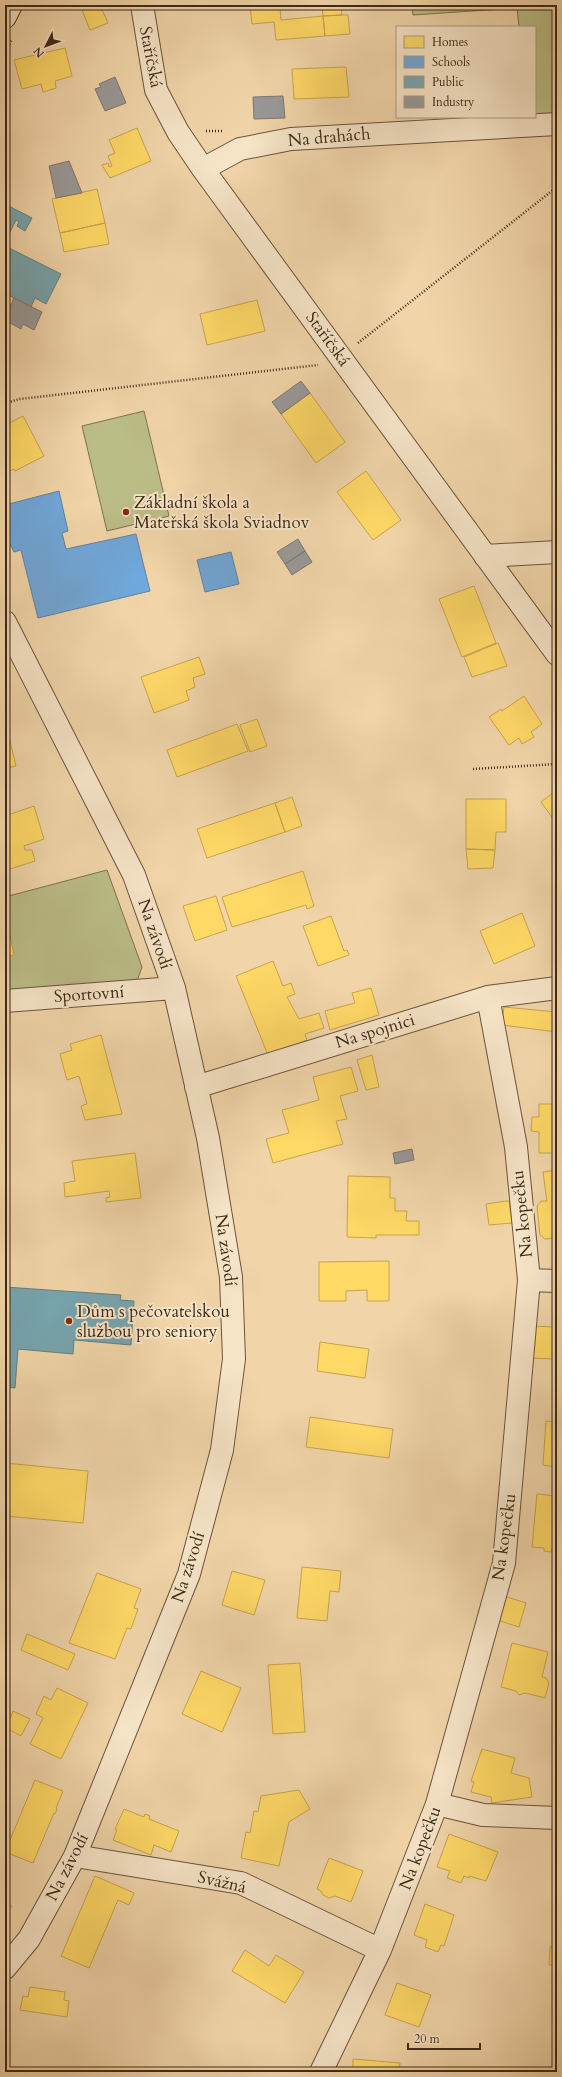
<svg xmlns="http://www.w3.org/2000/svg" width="562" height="2077" font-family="Cardo,serif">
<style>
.green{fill:#bbbd87;stroke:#7c724f}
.homes{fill:#ffd966;stroke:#c5a44e}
.schools{fill:#6fa8dc;stroke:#6082a1}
.public{fill:#76a5af;stroke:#658081}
.industry{fill:#999;stroke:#7e7772}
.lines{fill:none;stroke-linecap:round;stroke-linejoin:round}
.street-casing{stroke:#6b533c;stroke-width:24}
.secondary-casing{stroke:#3e2817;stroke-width:24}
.path{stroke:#3e2817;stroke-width:2.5;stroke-dasharray:1 2;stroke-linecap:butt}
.street{stroke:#f6e4c7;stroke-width:22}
.secondary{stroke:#f6e4c7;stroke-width:22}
.poi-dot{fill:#8f2418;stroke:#f6e4c7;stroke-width:1.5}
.labels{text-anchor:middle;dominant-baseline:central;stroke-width:4;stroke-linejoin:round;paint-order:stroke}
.street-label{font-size:17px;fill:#3e2817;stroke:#f6e4c7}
.poi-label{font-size:17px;fill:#3e2817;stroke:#f6e4c7;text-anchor:start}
</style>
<rect width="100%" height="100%" fill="#f1d5a9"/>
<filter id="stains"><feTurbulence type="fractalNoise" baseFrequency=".005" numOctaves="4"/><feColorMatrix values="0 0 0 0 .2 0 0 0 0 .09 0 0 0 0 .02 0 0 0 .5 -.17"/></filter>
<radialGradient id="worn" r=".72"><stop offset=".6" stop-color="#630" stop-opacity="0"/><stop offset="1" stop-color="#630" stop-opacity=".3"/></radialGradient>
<path class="green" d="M412 5H557V115L535 116V27H519L517 8 413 15Z
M144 411 169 516 107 531 82 426Z
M107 870 142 967 137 981 5 993V897Z"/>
<path class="homes" d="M94 5H100L108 23 90 30 82 10Z
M250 5H283V9L280 8 281 20 323 16 325 36 276 40 274 22 252 24Z
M322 5H341L342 15 323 16Z
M342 15H348L350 34 325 36 323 16Z
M65 48 72 76 55 81 56 88 43 92 41 84 22 89 14 60Z
M346 67 349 97 294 99 292 69Z
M137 128 151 161 110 178 102 165 108 163 109 167 112 166 108 156 115 153 109 140Z
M97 189 105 223 60 233 52 199Z
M105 223 109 244 64 252 60 233Z
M5 293 14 298 5 319Z
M257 300 265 331 207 345 200 314Z
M310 393 345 442 316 463 281 414Z
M23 416 44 456 15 471 14 469 5 473V425Z
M366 471 401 520 373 540 337 492Z
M474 586 496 643 462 657 439 599Z
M498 643 507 666 472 677 464 657Z
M199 657 205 674 193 678 195 687 186 691 189 700 154 713 141 677Z
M524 696 542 724 531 732 534 737 522 744 519 738 509 745 489 717 501 709 502 711Z
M257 719 267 746 250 752 240 725Z
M5 721 16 766 5 768Z
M237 724 248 751 177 777 167 750Z
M557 790V824L541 802Z
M292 797 302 826 285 832 275 803Z
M466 799H506V832H496L495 850 466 849Z
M275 803 285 832 207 858 197 829Z
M34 806 44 839 24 846 25 850H32L35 861 7 870 5 816Z
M466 849 495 850 493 868 468 869Z
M303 871 314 906 307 909 306 905 232 927 222 897Z
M216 896 227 930 195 941 183 906Z
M5 911 14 955 5 957Z
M522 913 535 946 494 964 480 931Z
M331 916 344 951 347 950 349 955 318 966 303 926Z
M273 961 283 986 291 983 295 994 287 997 299 1019 319 1013 324 1028 305 1034 307 1040 268 1055 236 976Z
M371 988 379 1015 330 1030 325 1011 355 1003 352 993Z
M504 1007 557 1012V1032L502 1025Z
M101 1035 122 1114 85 1120 81 1106 87 1104 79 1076 67 1080 60 1054 72 1050 70 1044Z
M372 1055 379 1087 366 1090 357 1060Z
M351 1067 358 1091 340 1096 347 1119 336 1121 343 1144 273 1163 266 1139 289 1133 282 1110 319 1100 313 1077Z
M539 1104H557V1153H539V1132L531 1131 532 1117H539Z
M135 1153 141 1198 106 1202V1198L110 1197 109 1191 65 1197 64 1183 75 1181 72 1161Z
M557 1170V1238L545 1239 540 1235 537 1206 541 1201H547L543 1172Z
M348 1176 390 1177V1198H395V1211H407L406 1221H419V1235H376V1238L347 1237Z
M506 1201H509L512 1223 489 1225 486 1204Z
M389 1261V1301H367V1290L346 1291V1301H319V1262Z
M529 1326 557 1327V1359L528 1358Z
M320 1342 369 1349 365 1378 317 1371Z
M310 1417 393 1429 389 1458 306 1447Z
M546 1421 557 1422V1467L543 1465Z
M5 1463 88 1471 83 1523 5 1516Z
M537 1494 557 1496V1549L552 1548 551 1552 544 1551V1548L532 1547Z
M302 1567 341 1571 339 1592 330 1591 327 1621 297 1618Z
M232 1571 265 1580 254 1615 222 1605Z
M97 1573 141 1589 134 1608 138 1609 131 1629 127 1628 115 1659 69 1643Z
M504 1596 526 1603 519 1627 497 1620Z
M27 1634 75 1654 68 1670 21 1650Z
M512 1643 548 1652 542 1677 546 1678 549 1683 545 1698 525 1693 519 1695 516 1691 501 1687Z
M300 1663 305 1732 273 1734 268 1665Z
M201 1671 241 1688 222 1732 182 1714Z
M57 1688 88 1703 61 1759 30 1744 43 1718 36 1714 44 1696 51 1700Z
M13 1711 30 1719 21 1736 6 1728Z
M482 1749 515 1758 511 1773 529 1778 532 1797 492 1803 491 1797 471 1792 474 1782 471 1781Z
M35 1780 63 1791 56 1808 57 1809 55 1814 54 1813 33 1863 5 1852Z
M299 1790 310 1809 289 1822 279 1866 241 1858 246 1832 250 1833 254 1811 258 1812 261 1796Z
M124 1809 144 1817 145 1814 150 1816 149 1819 179 1831 171 1852 154 1845 151 1855 113 1840 117 1830 115 1829Z
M449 1834 498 1852 486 1881 469 1876V1878L464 1876 461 1883 447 1878 450 1871 437 1867Z
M329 1858 363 1871 351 1902 335 1896 329 1898 323 1895 320 1890 317 1889Z
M95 1876 134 1893 129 1905 118 1900 89 1968 61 1956Z
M5 1901 12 1906 5 1915Z
M425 1904 454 1915 444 1946 441 1945 438 1952 425 1947 427 1940 414 1935Z
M550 1947H557V1965H549Z
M245 1950 269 1966 276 1955 304 1972 285 2003 232 1971Z
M397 1983 431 1995 419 2027 385 2015Z
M30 1987 65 1992 64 2000 69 2001 67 2017 20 2010 23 1996 28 1997Z
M353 2059 400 2063 399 2072H353Z"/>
<path class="schools" d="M59 491 68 531 62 533 66 549 136 534 150 591 38 618 21 550 14 552 5 534V505Z
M231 552 239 584 205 592 197 560Z"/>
<path class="public" d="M5 204 32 218 25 231 17 226 19 222 16 220 5 242Z
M5 246 61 274 46 304 35 298 31 307 5 293Z
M5 1287 121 1295 120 1300 134 1301 131 1345 74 1340 73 1354 18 1349 15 1388 5 1387Z"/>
<path class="industry" d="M115 77 126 103 105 111 95 89 101 87 99 84Z
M283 96 285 118 254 119 253 97Z
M69 161 82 193 56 198 49 166Z
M14 298 42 312 34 330 23 324 21 329 5 320Z
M301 381 310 393 281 414 272 402Z
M298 539 305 551 285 564 277 552Z
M305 551 312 562 292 575 285 564Z
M412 1149 414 1160 395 1164 393 1153Z"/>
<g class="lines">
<defs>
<path id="street" d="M142 5 156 90 178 132 203 169 557 654
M203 169 240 149 291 139 557 124
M485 556 557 552
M5 622 134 875 174 988 208 1138 231 1277 234 1359 222 1450 189 1574 75 1856 29 1939 5 1968
M5 1001 174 988
M196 1087 488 997 557 988
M529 1280 557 1281
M437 1804 483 1815 557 1818
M75 1856 241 1883 380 1950
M321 2072 380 1950 437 1804 504 1563 529 1280 516 1147 488 997"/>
<path id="secondary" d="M5 17 11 5"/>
</defs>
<use href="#street" class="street-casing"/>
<use href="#secondary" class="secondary-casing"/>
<path class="path" d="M5 52 12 39
M206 131H223
M358 343 557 187
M5 403 20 399 318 365
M473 769 557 764"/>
<use href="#street" class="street"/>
<use href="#secondary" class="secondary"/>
</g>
<g class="poi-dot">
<circle cx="126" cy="512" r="4"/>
<circle cx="69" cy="1321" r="4"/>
</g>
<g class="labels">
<g class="street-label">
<text transform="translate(151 57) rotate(79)">Staříčská</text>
<text transform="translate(329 137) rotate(-5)">Na drahách</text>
<text transform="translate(328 339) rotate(54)">Staříčská</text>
<text transform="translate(155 934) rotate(71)">Na závodí</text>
<text transform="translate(89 994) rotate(-4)">Sportovní</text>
<text transform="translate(375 1031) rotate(-17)">Na spojnici</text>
<text transform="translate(522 1214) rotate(-96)">Na kopečku</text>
<text transform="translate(226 1250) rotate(82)">Na závodí</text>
<text transform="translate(504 1537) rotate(-82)">Na kopečku</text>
<text transform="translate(188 1567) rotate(-72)">Na závodí</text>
<text transform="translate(420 1848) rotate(-69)">Na kopečku</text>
<text transform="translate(67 1867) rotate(-63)">Na závodí</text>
<text transform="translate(222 1882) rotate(13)">Svážná</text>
</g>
<g class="poi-label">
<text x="134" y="502">Základní škola a<tspan x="134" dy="20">Mateřská škola Sviadnov</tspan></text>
<text x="77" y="1311">Dům s pečovatelskou<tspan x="77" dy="20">službou pro seniory</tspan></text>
</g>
</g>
<rect width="562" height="2077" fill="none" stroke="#f1d5a9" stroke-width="20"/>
<rect x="6" y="6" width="550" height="2065" fill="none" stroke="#3e2817" stroke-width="2"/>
<rect x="10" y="10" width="542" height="2057" fill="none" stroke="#3e2817"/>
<rect x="396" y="26" width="140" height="92" fill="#f6e4c7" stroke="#ac9981"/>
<rect x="404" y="36" width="20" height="12" fill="#ffd966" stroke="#ac9981"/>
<text x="432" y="46" font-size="12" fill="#3e2817">Homes</text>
<rect x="404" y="56" width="20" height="12" fill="#6fa8dc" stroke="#ac9981"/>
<text x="432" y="66" font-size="12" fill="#3e2817">Schools</text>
<rect x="404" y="76" width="20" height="12" fill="#76a5af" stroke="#ac9981"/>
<text x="432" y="86" font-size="12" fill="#3e2817">Public</text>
<rect x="404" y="96" width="20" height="12" fill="#999999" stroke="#ac9981"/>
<text x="432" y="106" font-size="12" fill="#3e2817">Industry</text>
<g transform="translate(46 46) rotate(228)" stroke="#f6e4c7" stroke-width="3" paint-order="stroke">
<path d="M0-3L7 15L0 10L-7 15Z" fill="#3e2817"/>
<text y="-6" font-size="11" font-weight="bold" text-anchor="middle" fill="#3e2817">N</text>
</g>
<path d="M408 2043v6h72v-6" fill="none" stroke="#3e2817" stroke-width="2"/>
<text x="414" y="2043" font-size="12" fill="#3e2817" stroke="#f6e4c7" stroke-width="3" paint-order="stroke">20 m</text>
<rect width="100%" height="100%" filter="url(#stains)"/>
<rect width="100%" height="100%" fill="url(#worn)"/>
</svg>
